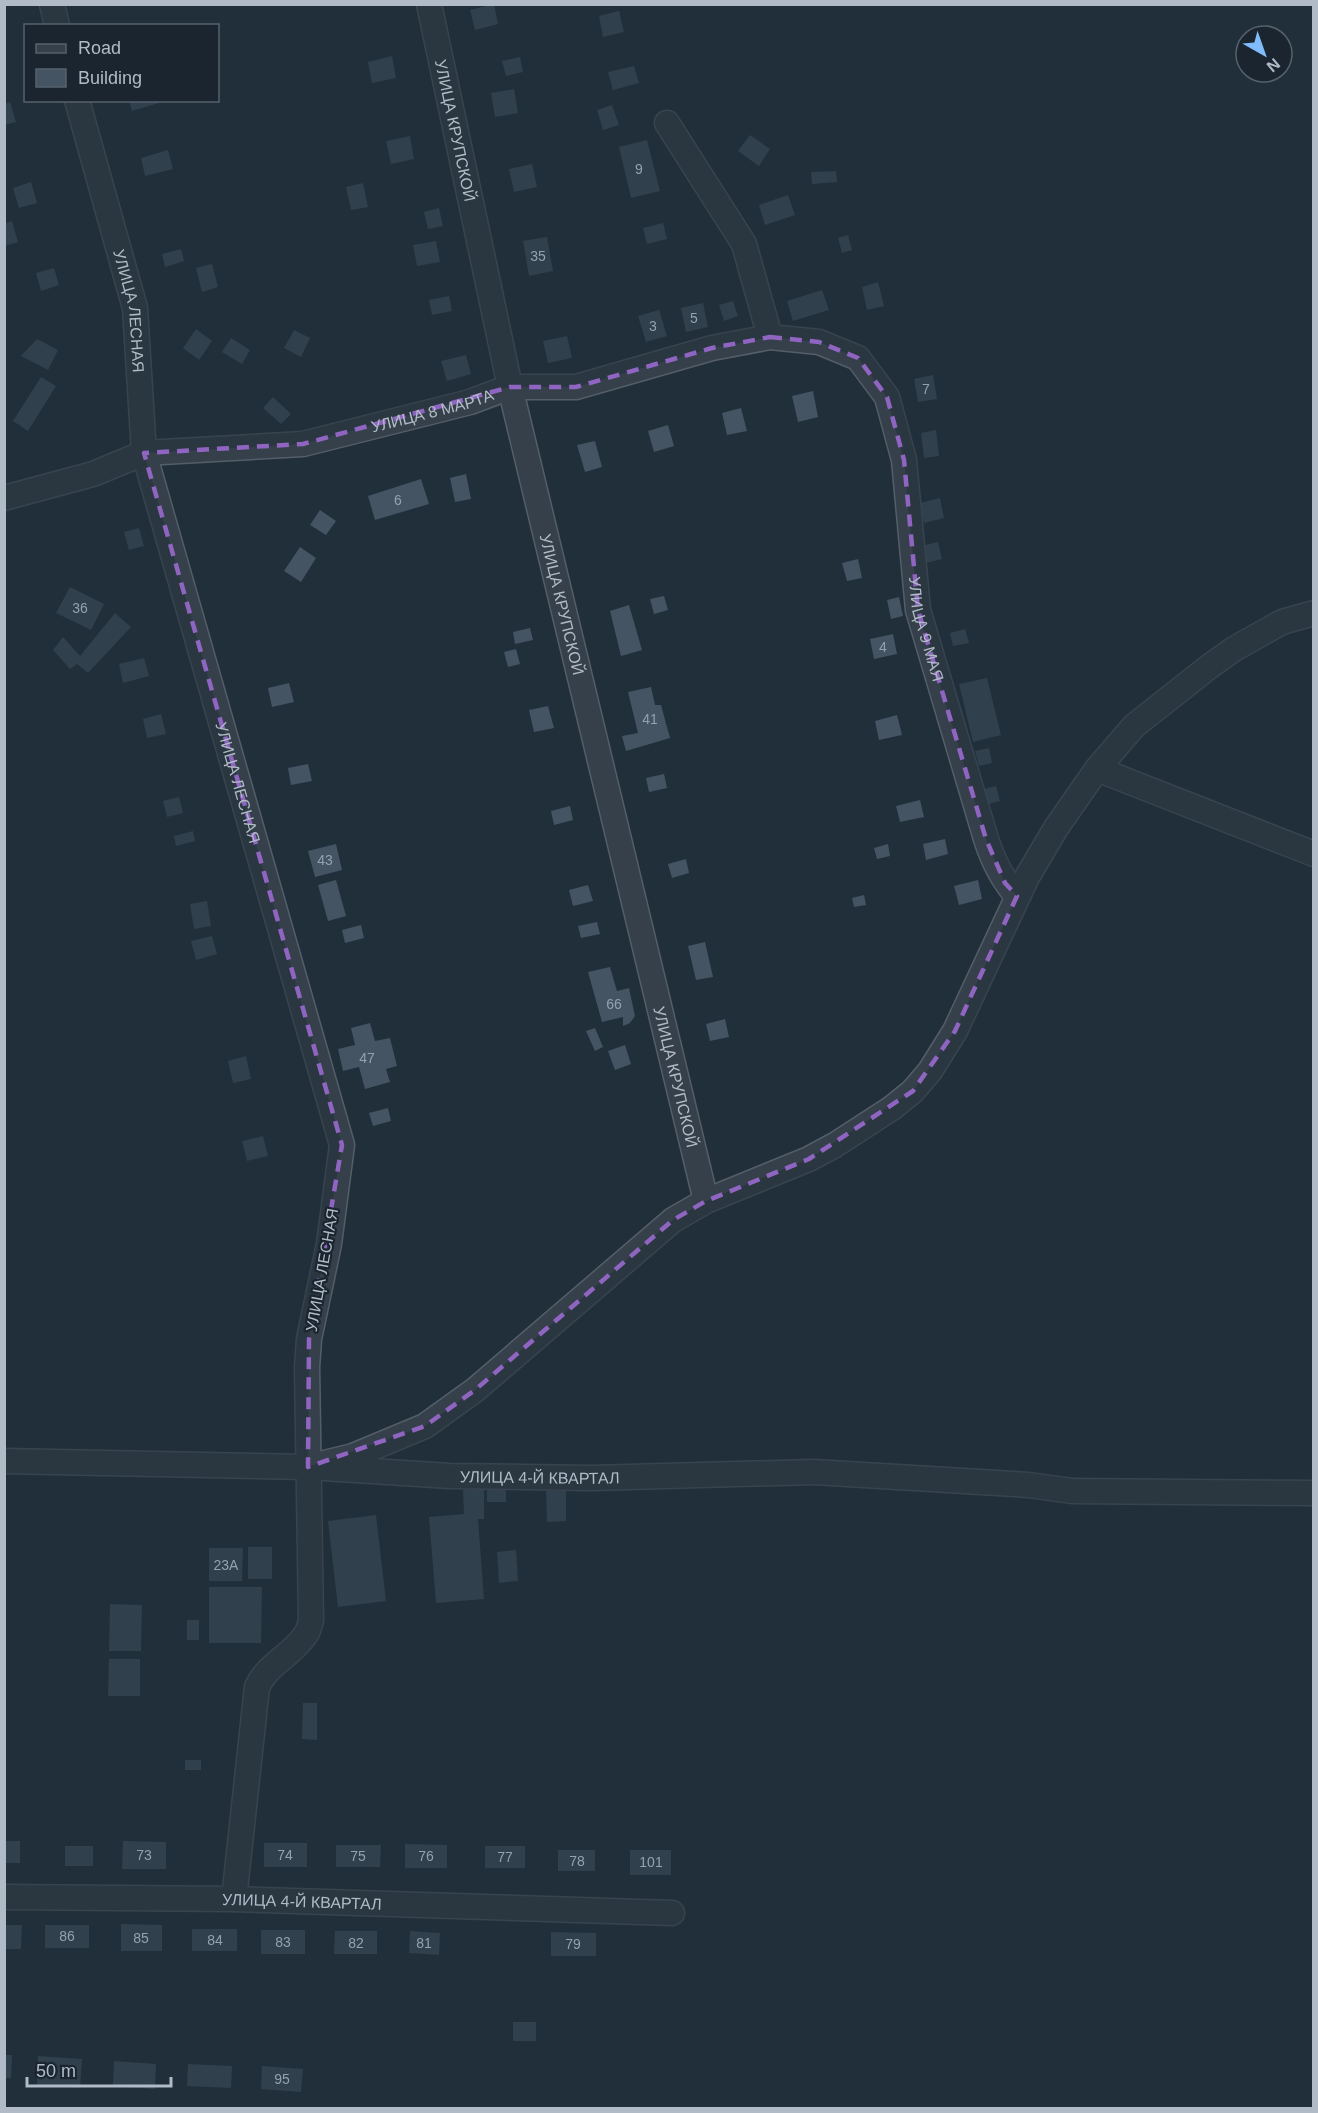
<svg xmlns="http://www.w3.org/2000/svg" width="1318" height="2113" font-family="Arial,sans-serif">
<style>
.building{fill:#445462}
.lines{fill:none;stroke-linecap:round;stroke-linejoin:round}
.minor-casing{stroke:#535e69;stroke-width:27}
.minor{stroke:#35404b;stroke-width:24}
.marked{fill:none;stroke:#9065c2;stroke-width:4.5;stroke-dasharray:12 8;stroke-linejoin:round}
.labels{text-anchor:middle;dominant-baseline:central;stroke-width:4.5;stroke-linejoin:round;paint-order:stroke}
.number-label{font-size:14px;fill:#95a1ae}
.street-label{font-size:16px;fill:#b0bbc7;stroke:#1a2530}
</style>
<rect width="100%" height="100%" fill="#212f3b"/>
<path class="building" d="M494 4 498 24 475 30 470 10Z
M619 11 624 32 603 37 599 16Z
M392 56 396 78 372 83 368 62Z
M520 57 523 72 506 76 502 61Z
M634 66 639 83 613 90 608 72Z
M514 89 518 113 495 117 491 93Z
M129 100H158L159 103 132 111Z
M10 102 16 122 5 125V104Z
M612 105 619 125 603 130 597 110Z
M750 135 770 149 759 166 738 151Z
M410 136 414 159 391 164 386 141Z
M647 140 660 191 631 198 619 147Z
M168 150 173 169 145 176 141 158Z
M532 164 537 187 514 192 509 169Z
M836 171 837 182 812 184 811 172Z
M31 182 37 203 19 208 13 188Z
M363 183 368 207 351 210 346 187Z
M788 195 795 215 765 225 759 205Z
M439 208 443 226 428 229 424 212Z
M12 221 18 242 5 246 4 224Z
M663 223 667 239 647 244 643 228Z
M848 235 852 250 842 253 838 238Z
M547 237 553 271 529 276 523 241Z
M436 241 440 262 417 266 413 245Z
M181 249 184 261 165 267 162 254Z
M212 264 218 287 202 292 196 268Z
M54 268 59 285 41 291 36 273Z
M878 282 884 306 867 310 862 287Z
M822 290 829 310 793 321 787 301Z
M449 296 452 311 432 315 429 300Z
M733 301 738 316 724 321 719 305Z
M703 303 708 327 686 332 681 308Z
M659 310 667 336 646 342 638 316Z
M196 329 212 341 199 360 183 348Z
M294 330 310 338 301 357 284 348Z
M567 336 572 358 548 363 543 341Z
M231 338 250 350 242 364 222 352Z
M37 339 58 350 48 370 21 356Z
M466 355 471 374 447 381 441 361Z
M933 375 937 399 918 402 914 379Z
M41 377 56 386 28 431 13 421Z
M813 391 818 417 798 422 792 396Z
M273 397 291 414 281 424 263 408Z
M741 408 747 431 727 435 722 413Z
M668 425 674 446 654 452 648 431Z
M936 430 939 456 924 458 921 433Z
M595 441 602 467 585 472 577 445Z
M466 474 471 499 455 502 450 478Z
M421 479 429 504 375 520 368 496Z
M940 498 944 518 924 523 920 503Z
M320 510 336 521 326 535 310 525Z
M139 528 144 546 129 550 124 532Z
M938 542 942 559 926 563 922 546Z
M300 547 316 558 301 582 284 571Z
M858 559 862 578 847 581 842 563Z
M70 587 104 604 91 630 56 613Z
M664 596 668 610 654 614 650 599Z
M899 597 903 616 891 619 887 600Z
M629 605 642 650 621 656 610 611Z
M115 613 131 627 88 673 77 664 70 669 53 650 63 637 80 656Z
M530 628 533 640 515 644 513 632Z
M965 629 969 643 953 646 950 633Z
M893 634 897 654 874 659 870 639Z
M516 649 520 664 508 667 504 652Z
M144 658 149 676 123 683 119 664Z
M987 678 1001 735 973 742 959 684Z
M289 683 294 702 272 707 268 688Z
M651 687 655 705H661L670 738 626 751 622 736 638 733 628 692Z
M548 706 554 728 534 732 529 710Z
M161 714 166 734 147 738 143 719Z
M897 715 902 735 879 740 875 721Z
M989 748 992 763 979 766 975 751Z
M308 764 312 781 291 785 288 768Z
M664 774 667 788 649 792 646 778Z
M996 786 1000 801 988 804 984 789Z
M179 797 183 813 167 817 163 801Z
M920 800 924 817 900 822 896 806Z
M570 806 573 820 554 825 551 811Z
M193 831 195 841 176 846 174 836Z
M945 839 948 854 926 860 923 844Z
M336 844 342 870 315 877 308 851Z
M888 844 890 856 877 859 874 848Z
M686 859 689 873 672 878 668 864Z
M336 880 346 916 328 921 318 885Z
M978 880 982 899 959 905 954 886Z
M588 885 593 901 573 906 569 890Z
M864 895 866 905 854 907 852 898Z
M207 901 211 926 194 929 190 904Z
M597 922 600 934 581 938 578 926Z
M361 925 364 938 345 943 342 930Z
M212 936 217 954 196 960 191 941Z
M705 942 713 977 696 980 688 946Z
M610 967 617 991 629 988 635 1016 630 1023 623 1026V1017L602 1022 588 972Z
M725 1019 729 1037 710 1041 706 1024Z
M370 1023 375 1041 390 1038 397 1066 386 1069 390 1082 365 1089 359 1067 343 1071 338 1049 355 1045 351 1028Z
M595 1028 603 1047 595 1051 586 1031Z
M625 1045 631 1064 615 1070 608 1051Z
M246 1056 251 1079 233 1083 228 1061Z
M388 1108 391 1121 373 1126 369 1113Z
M263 1136 268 1156 247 1161 242 1141Z
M484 1489V1519H478L484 1599 436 1603 429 1517 464 1514 463 1490Z
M487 1490H506V1502H487Z
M546 1491H566V1521L547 1522Z
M376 1515 386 1601 338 1607 328 1521Z
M248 1547H272V1579H248Z
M209 1548H243L242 1581H209Z
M516 1550 518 1581 499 1583 497 1552Z
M209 1587H262L261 1643H209Z
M110 1604 142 1605 141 1651H109Z
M187 1620H199V1640H187Z
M109 1659H140V1696H108Z
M303 1703H317V1740L302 1739Z
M185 1760H201V1770H185Z
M4 1841H20V1863H4Z
M123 1841 166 1842V1869H122Z
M264 1843H307V1867H264Z
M405 1844 447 1845V1868H405Z
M336 1845H381L380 1867H336Z
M65 1846H93V1866H65Z
M485 1846H525V1868H485Z
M558 1850H595V1871H558Z
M630 1850H671V1875H630Z
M121 1924 162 1925V1951H121Z
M4 1925H22L21 1949H4Z
M45 1925H89V1948H45Z
M192 1929H237V1951H192Z
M261 1930H305V1954H261Z
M335 1931H377V1954H334Z
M410 1931 440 1933 439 1955 409 1953Z
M551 1932 596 1933V1956H551Z
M513 2022H536V2041H513Z
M4 2055H12L11 2078H4Z
M38 2056 82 2059 80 2088 37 2085Z
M114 2061 156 2064 155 2089 113 2086Z
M188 2064 232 2066 231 2088 187 2086Z
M262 2066 303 2069 301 2092 261 2089Z"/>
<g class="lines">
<defs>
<g id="minor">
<path d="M52 4 57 26"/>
<path id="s1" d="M429 4 510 387 706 1201"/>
<path id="s2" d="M77 100 135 308 144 453 342 1145 329 1244 309 1339 307 1367 311 1620C310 1624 309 1630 306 1634 293 1655 267 1664 257 1687L234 1899"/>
<path d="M667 123 744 244 770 337"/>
<path id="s3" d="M4 498 93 474 144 453 303 444 470 402 510 387H576L712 348 770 337 819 342 858 358 887 397 904 460 918 610 986 839C993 861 1002 879 1017 896"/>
<path d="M1097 769 1314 854"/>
<path id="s4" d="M4 1461 308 1467 450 1476 591 1478 814 1472 1029 1485 1072 1491 1314 1493"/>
<path d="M308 1467 353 1456 425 1426 475 1390 673 1220 706 1201 809 1159 835 1145 892 1108 913 1091 930 1071 955 1031 1027 877 1056 828 1097 769 1134 726 1210 666 1234 649 1282 622 1314 613"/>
<path id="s5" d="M4 1897 234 1899 672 1913"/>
</g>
</defs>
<use href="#minor" class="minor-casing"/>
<use href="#minor" class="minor"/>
</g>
<path d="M0 0H1318V2113H0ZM770 337 819 342 858 358 887 397 904 460 918 610 986 839 1005 883 1017 896 955 1031 913 1091 809 1159 706 1201 673 1220 475 1390 425 1426 308 1467 309 1339 342 1145 144 453 303 444 510 387H576L712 348Z" fill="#212f3b" fill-opacity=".55" fill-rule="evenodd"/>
<path class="marked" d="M770 337 819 342 858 358 887 397 904 460 918 610 986 839 1005 883 1017 896 955 1031 913 1091 809 1159 706 1201 673 1220 475 1390 425 1426 308 1467 309 1339 342 1145 144 453 303 444 510 387H576L712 348Z"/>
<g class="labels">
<g class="number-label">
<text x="639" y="169">9</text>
<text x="538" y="256">35</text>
<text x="694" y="318">5</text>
<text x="653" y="326">3</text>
<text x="926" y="389">7</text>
<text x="398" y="500">6</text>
<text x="80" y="608">36</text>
<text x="883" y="647">4</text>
<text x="650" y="719">41</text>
<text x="325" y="860">43</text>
<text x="614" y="1004">66</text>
<text x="367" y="1058">47</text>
<text x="226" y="1565">23А</text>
<text x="144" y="1855">73</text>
<text x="285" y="1855">74</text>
<text x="358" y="1856">75</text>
<text x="426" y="1856">76</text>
<text x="505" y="1857">77</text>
<text x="577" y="1861">78</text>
<text x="651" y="1862">101</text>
<text x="67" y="1936">86</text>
<text x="141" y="1938">85</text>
<text x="215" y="1940">84</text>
<text x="283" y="1942">83</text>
<text x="356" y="1943">82</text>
<text x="424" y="1943">81</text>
<text x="573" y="1944">79</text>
<text x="282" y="2079">95</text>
</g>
<g class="street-label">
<text stroke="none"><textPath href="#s1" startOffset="129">УЛИЦА КРУПСКОЙ</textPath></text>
<text stroke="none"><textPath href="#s2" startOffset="218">УЛИЦА ЛЕСНАЯ</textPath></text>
<text stroke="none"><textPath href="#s3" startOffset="440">УЛИЦА 8 МАРТА</textPath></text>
<text stroke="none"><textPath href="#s1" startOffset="615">УЛИЦА КРУПСКОЙ</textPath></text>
<text stroke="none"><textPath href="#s3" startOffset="1164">УЛИЦА 9 МАЯ</textPath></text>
<text stroke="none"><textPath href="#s2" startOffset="704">УЛИЦА ЛЕСНАЯ</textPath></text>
<text stroke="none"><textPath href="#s1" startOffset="1101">УЛИЦА КРУПСКОЙ</textPath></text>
<text transform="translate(322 1270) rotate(-80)">УЛИЦА ЛЕСНАЯ</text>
<text stroke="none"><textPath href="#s4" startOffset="536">УЛИЦА 4-Й КВАРТАЛ</textPath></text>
<text stroke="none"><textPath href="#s5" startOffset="298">УЛИЦА 4-Й КВАРТАЛ</textPath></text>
</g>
</g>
<rect width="1318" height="2113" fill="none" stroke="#b0bbc7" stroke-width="12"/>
<rect x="24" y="24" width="195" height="78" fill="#1a2530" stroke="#56616c" stroke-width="1.5"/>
<rect x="36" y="44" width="30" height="9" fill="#35404b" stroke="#56616c" stroke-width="1.5"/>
<text x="78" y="54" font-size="18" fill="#b0bbc7">Road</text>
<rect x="36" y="69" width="30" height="18" fill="#445462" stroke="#56616c" stroke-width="1.5"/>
<text x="78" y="84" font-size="18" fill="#b0bbc7">Building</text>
<g transform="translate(1264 54) rotate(140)"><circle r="28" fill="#1a2530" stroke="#56616c" stroke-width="1.5"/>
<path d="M0-4.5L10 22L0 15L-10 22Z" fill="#80bcfc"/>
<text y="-9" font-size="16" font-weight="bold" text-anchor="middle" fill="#b0bbc7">N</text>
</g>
<path d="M27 2077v9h144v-9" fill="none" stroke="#b0bbc7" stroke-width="3"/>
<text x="36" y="2077" font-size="18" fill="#b0bbc7" stroke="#1a2530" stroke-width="4.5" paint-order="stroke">50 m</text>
</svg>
